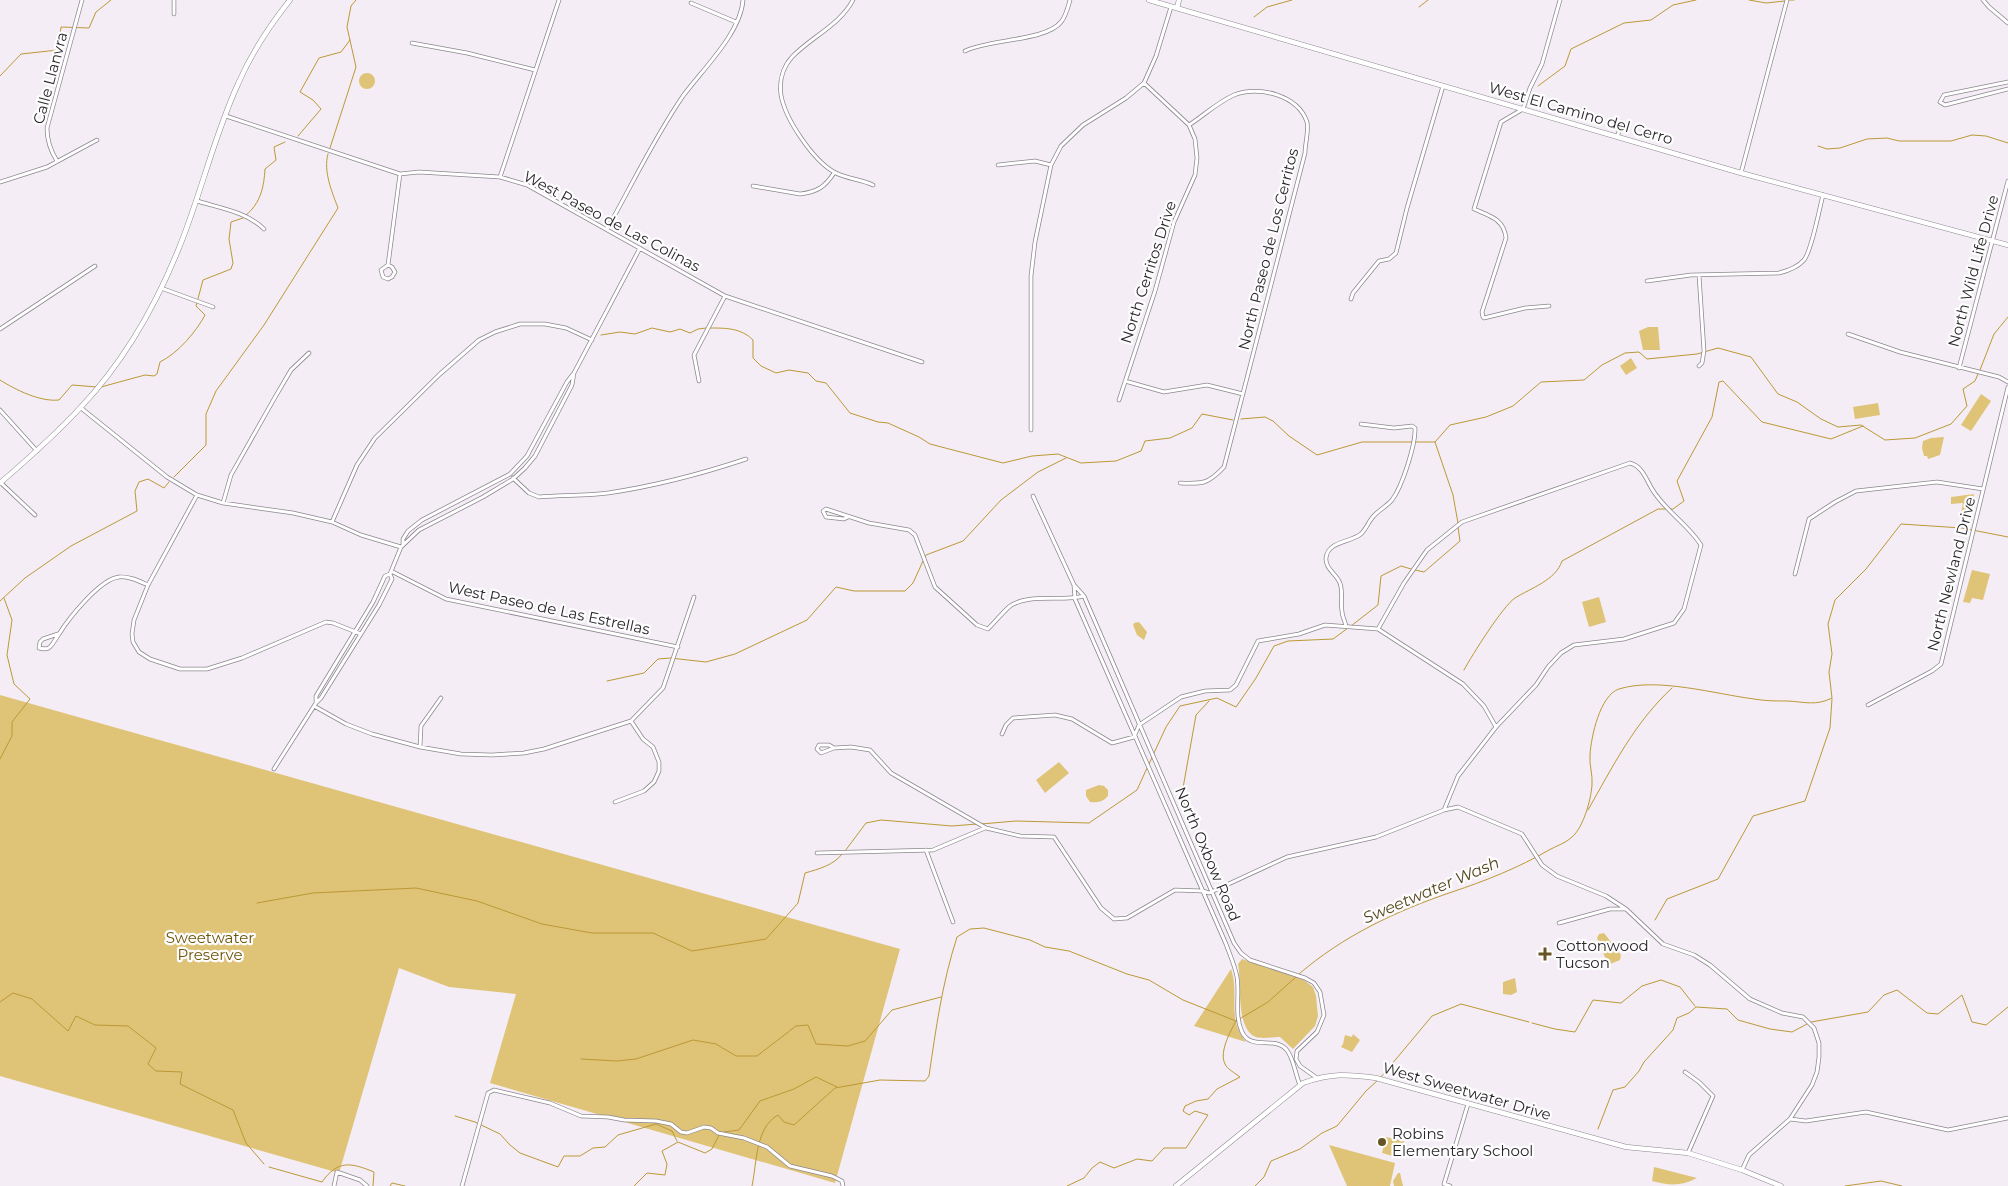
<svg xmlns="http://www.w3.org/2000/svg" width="2008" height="1186" font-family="Montserrat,sans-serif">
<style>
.green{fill:#dfc377}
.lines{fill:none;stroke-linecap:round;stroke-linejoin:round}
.stream{stroke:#bc9936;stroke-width:1}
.minor-casing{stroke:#8d878f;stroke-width:4.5}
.tertiary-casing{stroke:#8d878f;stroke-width:5.5}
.minor{stroke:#fff;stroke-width:3}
.tertiary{stroke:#fff;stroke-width:4.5}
.poi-dot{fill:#665422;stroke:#fefdfe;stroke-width:2}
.labels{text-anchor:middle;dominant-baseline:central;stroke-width:4.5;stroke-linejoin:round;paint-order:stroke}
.street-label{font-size:15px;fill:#2a272b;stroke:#fefdfe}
.park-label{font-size:15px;fill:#6c5507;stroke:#fefdfe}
.poi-label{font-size:15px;fill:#2a272b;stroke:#fefdfe;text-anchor:start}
.water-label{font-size:16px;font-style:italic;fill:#53451c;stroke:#fefdfe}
</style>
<rect width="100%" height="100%" fill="#f4edf6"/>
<path class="green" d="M359 81a8 8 0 1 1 16 0a8 8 0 1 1-16 0Z
M1648 327H1658L1660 350H1643L1639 331Z
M1631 358 1637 368 1626 375 1620 366Z
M1981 394 1991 401 1971 431 1961 425Z
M1878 403 1880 415 1855 419 1853 407Z
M1944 437 1940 455 1928 459 1927 456H1924L1922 448 1923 441 1931 438Z
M1974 494 1969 518H1960L1963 503 1951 504V497Z
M1972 570 1990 574 1983 600 1972 598 1970 603 1963 602Z
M1599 597 1606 622 1589 627 1582 602Z
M1139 622 1147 632 1144 640 1137 635 1133 625 1134 623Z
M0 695 900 949 835 1183 490 1083 516 994 449 987 399 968 339 1173 0 1076Z
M1059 762 1069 773 1045 793 1036 780Z
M1099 785 1104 786 1108 790V796C1103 802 1097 803 1090 802L1086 796V790Z
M1604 933 1621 955 1620 960 1610 964 1607 962 1597 938 1599 934Z
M1242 959 1304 980 1313 987 1316 996 1318 1016 1315 1026 1293 1049 1280 1037C1273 1037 1262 1039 1256 1037 1235 1029 1242 983 1238 964Z
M1231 969C1240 995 1226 1018 1246 1042L1194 1026Z
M1515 978 1517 992 1511 995 1503 994V982Z
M1353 1034 1360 1040 1352 1052 1341 1047 1343 1044 1345 1035 1352 1037Z
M1386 1137 1404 1141 1400 1158 1382 1153Z
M1329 1145 1395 1163 1390 1186H1347Z
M1654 1167 1697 1178C1681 1186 1671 1186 1652 1181Z
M1398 1173H1400L1403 1186H1394L1393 1181Z"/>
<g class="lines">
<path class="stream" d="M1749 0 1766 3 1785 1
M1789 0H1794
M1419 7 1428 0
M1254 17 1267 7 1292 0
M0 76 21 54 58 50 61 27 89 28 96 12 111 0
M1538 86 1565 66 1571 49 1624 23 1651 20 1673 5 1696 0
M298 136 321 109 313 100 300 92 319 58 341 52 350 40
M1818 146 1827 149 1840 148 1867 139 1887 138 1899 141H1951L1972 135 1986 136 2008 143
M330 148 356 67 347 27 351 6 356 0
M246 215C261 203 264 186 265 169L276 160 274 147 285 142
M710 328C726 328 741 328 753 340V358L761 366 776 373 789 370 808 373 816 381 826 383 850 413 878 422 888 423 919 437 930 444 1003 463 1032 456 1058 454 1081 463 1116 461 1141 451 1145 441 1170 438 1192 428 1202 414 1233 420
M601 335 620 332 635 334 652 328 670 332 680 329 690 333 698 329 706 328
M1980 370 1994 334 2008 317
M0 380C16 390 40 402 59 400L72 385 97 387
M101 387 145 375 154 376 157 374 160 362C178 353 196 332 205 315L196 306 203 280 231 269 233 263 229 239 231 222 243 218
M1241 419 1265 417 1273 421 1289 436 1317 455 1362 442H1435L1450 425 1486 417 1513 406 1541 382 1584 380 1602 365 1625 353 1639 352 1647 359 1697 354 1718 348 1751 357 1778 394 1797 402 1821 419 1838 427 1861 425 1885 440 1915 438 1951 424 1967 406 1963 389 1975 381 1978 374
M1435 442 1453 495 1458 523
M174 477 206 445V414L216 391 264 325 338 208C332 192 323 171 328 154
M925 558 926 555 963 541 1001 500 1038 472 1066 458
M1415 570 1424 572 1460 541 1458 527
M0 601 25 578 71 546 137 511 135 491 139 482 148 479 164 488 169 482
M1351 626 1378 605 1381 576 1401 566 1411 569
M1464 670C1472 655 1503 606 1515 598 1531 588 1556 580 1562 561L1658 509H1673L1684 501 1677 481 1712 417 1719 382 1723 381 1762 422 1831 439 1863 426
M607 681 644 673 658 659 670 658 706 662 735 654 807 620 836 587 854 591H905L913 583 923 561
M0 759 12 736V722L30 699 14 684 7 655 12 620 4 598
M1149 764 1166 727 1180 706 1217 698 1236 707 1256 678 1274 646 1288 641 1333 639 1348 628
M1185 809 1183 788 1196 715 1209 701
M1588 810C1613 766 1635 722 1672 688
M981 824 1016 821 1089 823 1137 790 1147 768
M845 851 866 823 881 820 952 826 977 824
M257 903 313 893 416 888 477 901 542 924 592 933H653L692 951 766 939 798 903 805 873C819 869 834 865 842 854
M1655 920 1667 899 1718 879 1753 816 1805 801 1830 728 1832 699
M1299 974C1343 936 1396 911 1452 892 1485 881 1518 868 1549 850 1556 846 1566 843 1572 837 1583 828 1591 800 1592 785 1593 775 1589 765 1590 755 1591 737 1600 695 1619 689 1657 677 1715 694 1754 699 1765 701 1777 701 1788 701 1805 702 1816 706 1832 698L1829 672 1832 654 1828 624 1835 600 1866 569 1901 524 1962 528 2008 537
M0 1002 13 993 32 999 68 1031 76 1016 95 1025 128 1026 156 1048 148 1064 156 1071 182 1072 180 1084 233 1110 246 1143 264 1164
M1811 1022 1868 1012 1884 995 1897 990 1927 1013 1938 1014 1962 995 1972 1022 1986 1025 2008 1007
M1532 1023 1555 1029 1575 1032 1593 1000 1621 1003 1642 986 1661 980 1680 987 1695 1006
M581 1059 617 1061 636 1059 693 1040 716 1044 736 1056H757L796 1026 808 1025 816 1044 848 1046 865 1041 892 1010 941 997
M1381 1077 1432 1016 1461 1004 1529 1022
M455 1116 475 1122 500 1134 510 1145 520 1153 558 1167 564 1156H580L593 1148 605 1147 618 1135 656 1124 672 1131 677 1141
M1598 1129 1613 1090 1625 1087 1639 1071 1644 1062 1673 1030 1677 1018 1689 1013 1696 1007 1727 1009 1738 1020 1770 1029 1792 1032 1807 1024
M724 1132 739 1130 760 1101 794 1089 816 1077 837 1087
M269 1167 322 1182C338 1159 352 1163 374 1172L373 1186
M390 1186 392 1183 405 1186
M634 1186 647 1173 665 1175 667 1164 662 1151 678 1142 705 1153 712 1149 719 1135
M752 1186C757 1163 755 1128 778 1115L784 1122 794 1125 835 1088 880 1080 925 1081 929 1076C936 1028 942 984 957 937L970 929 984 928 1030 940 1045 947 1069 951 1127 974 1149 980 1183 1000 1236 1021 1268 1002 1296 977
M1067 1186 1084 1178 1092 1168 1100 1162 1114 1168 1137 1159 1152 1161 1164 1148H1186L1208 1115 1195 1111 1189 1115 1183 1111 1185 1106 1196 1101 1208 1099 1217 1089 1240 1077C1235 1073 1227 1069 1225 1064 1219 1052 1230 1032 1236 1021
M1255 1186 1264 1177 1271 1161 1300 1149 1322 1133 1337 1126 1366 1091 1378 1080
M1845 1186 1881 1181 1902 1186"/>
<defs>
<path id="minor" d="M174 0V14
M853 0C840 25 811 37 792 57 783 67 779 81 781 95 785 119 813 160 834 172 846 179 861 179 873 185
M1983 0 1989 7 2008 23
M691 3 736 22
M412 43 467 53 535 70
M965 51C989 39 1046 41 1061 22 1066 16 1068 7 1070 0
M2008 82 1944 95 1940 102 1945 105 2008 89
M226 116 400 174 419 172 500 177 527 185 725 296 922 362
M1617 137 1622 123
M57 161C50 150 47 141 47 128L82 0
M998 165 1035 161 1051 165
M1741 173 1787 0
M500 177 559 0
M0 182 47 167 97 140
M753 186 800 194C817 192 825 187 834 173
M197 201C220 208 247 212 264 229
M607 229C632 185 654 138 683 96 702 70 741 33 743 0
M388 265 392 267 395 272 392 277 388 279 383 277 381 270 388 265 400 174
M1647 281 1691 275 1779 273C1787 271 1798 267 1804 260 1812 250 1819 210 1823 195
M161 288 213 307
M1351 299 1353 293 1379 261 1389 259 1396 253 1407 208 1443 86
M1549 306 1525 308 1484 318 1483 317 1482 312 1506 238C1504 219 1490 216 1474 209L1501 122 1523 109 1530 88 1542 64 1560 0
M0 329 95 266
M1848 334 1900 352 1999 377 2008 382
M1699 366 1702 363 1704 351 1699 275
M1959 368 2008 181
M699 381 694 355 725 296
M1125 381 1164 392 1207 385 1243 394
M1119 400 1155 291 1174 222 1195 175 1197 158 1195 139 1189 125 1144 83
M81 408 167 477 197 495 223 503 293 513 332 522 361 535 401 547
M0 410 37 451
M1031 430V276L1035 242 1051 165 1061 146 1083 125 1126 98 1144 83 1156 56 1171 7
M513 478 529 493 539 497C562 495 586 496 608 493 655 486 701 474 746 459
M1 483 35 515
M1180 483C1203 484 1208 484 1224 467L1305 153C1305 144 1309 130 1307 122 1298 95 1258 85 1234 95 1218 102 1203 116 1189 125
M197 495 148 585 134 620 132 634 133 642 139 652 150 659 180 669H207L242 658 326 622 333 623 361 634
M1033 496 1074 585 1084 596 1234 943 1241 953 1250 960 1305 978 1314 983 1320 992 1324 1015 1317 1032 1297 1051 1296 1059 1300 1066 1317 1078
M223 503 231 475 274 399 291 370 309 353
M848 517 844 519 826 517 823 511 826 509 869 523 909 530 915 535 935 587 977 625 988 629C995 622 1002 613 1010 606 1029 593 1062 602 1084 596
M332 522 357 465 375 438 440 374 479 340 495 332 520 324H545L566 328 592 340
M403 544V539L408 531 422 520 510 474 527 456 567 382 574 373 640 248
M391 571 446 599 678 647
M1795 574 1809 519 1835 502 1856 491 1937 482 1983 489
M1074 586 1075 599 1226 944C1230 955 1235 966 1237 977 1240 995 1234 1015 1242 1032 1251 1051 1274 1036 1286 1049 1294 1058 1295 1074 1300 1085
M1346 626C1345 621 1342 616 1342 611 1340 602 1344 589 1339 581 1335 573 1325 568 1326 558 1328 541 1349 543 1361 534 1366 529 1368 523 1372 518 1377 511 1386 507 1392 500 1402 487 1416 444 1415 428L1412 426 1394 428 1361 424
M1378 629 1404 583 1427 550 1462 522 1630 463C1642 466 1646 479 1652 489 1665 511 1688 524 1701 545L1684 609 1674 623 1624 639 1574 645 1561 653 1548 667 1536 685 1496 727 1458 776 1444 810
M58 634 43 639 40 642 39 648C43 649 47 650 50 647 54 643 56 638 59 634 69 618 100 579 119 577 129 576 139 581 148 585
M316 703V696L373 602 385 576 390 574 401 547 419 530 483 497 513 479 525 468 535 456 558 412 572 385 574 373
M1868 705 1932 671 1941 664 2008 387
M314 706 346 724 372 734 420 747 461 754 492 755 524 753 544 749 631 721 663 688 694 597
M1002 734 1006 725 1013 718 1055 715 1072 719 1112 743 1134 737 1139 725 1181 697 1205 691 1230 690 1236 685 1258 641 1299 634 1325 625 1378 629 1463 684 1484 706 1496 727
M420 747 421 726 441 698
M834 748 829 745H819L817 749 821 753 834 748 851 747 870 750 891 773 986 828 1020 836 1054 837 1101 908 1114 919 1127 918 1175 890 1203 891 1209 893 1287 857 1376 837 1444 810 1458 807 1522 834 1542 865 1557 876 1606 896 1626 909 1663 944 1694 955 1710 965 1750 999 1782 1013 1803 1017 1814 1028 1819 1043V1057L1817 1072 1812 1085 1790 1119 1749 1155 1742 1170
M274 769 316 703 321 698 379 605 392 579 390 574
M615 802 644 791 654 782 659 771V762L653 747 643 739 631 721
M926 850 953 922
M817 853 933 850 985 828
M1559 923 1610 909H1626
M1685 1072 1699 1082 1713 1096 1688 1153
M1790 1119 1806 1121 1866 1112 1948 1130 2008 1118
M334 1186 337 1172 360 1180 367 1186
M462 1186 488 1093 494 1090 550 1103 581 1116 608 1117 624 1120 656 1121 671 1124 681 1132 687 1133 704 1127 711 1128 718 1133 744 1138 767 1147 790 1166 832 1176 842 1181 843 1186
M1450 1186 1444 1184 1468 1104"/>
<path id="tertiary" d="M1149 0 1741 173 2008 245
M1177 8 1179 0
M0 483C28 459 55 435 80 408 123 363 156 305 179 248 201 194 214 136 238 84 251 54 270 25 290 0
M1176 1186 1303 1083C1331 1073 1348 1074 1376 1078L1626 1147 1688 1153 1742 1170 1781 1186"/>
</defs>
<use href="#minor" class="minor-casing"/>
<use href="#tertiary" class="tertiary-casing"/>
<use href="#minor" class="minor"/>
<use href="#tertiary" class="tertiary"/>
</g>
<g class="poi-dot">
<path d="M1542.5 946.5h5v5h5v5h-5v5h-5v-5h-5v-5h5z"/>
<circle cx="1382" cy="1142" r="5"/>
</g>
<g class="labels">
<g class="street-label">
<text transform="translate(50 78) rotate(-75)">Calle Llanvra</text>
<text transform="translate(1581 113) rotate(16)">West El Camino del Cerro</text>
<text transform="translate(612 221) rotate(28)">West Paseo de Las Colinas</text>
<text transform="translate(1268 249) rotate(-76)">North Paseo de Los Cerritos</text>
<text transform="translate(1973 271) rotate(-75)">North Wild Life Drive</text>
<text transform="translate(1148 272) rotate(-72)">North Cerritos Drive</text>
<text transform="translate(1951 574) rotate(-76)">North Newland Drive</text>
<text transform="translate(549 608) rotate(12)">West Paseo de Las Estrellas</text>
<text transform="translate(1208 854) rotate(67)">North Oxbow Road</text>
<text transform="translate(1467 1091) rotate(16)">West Sweetwater Drive</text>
</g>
<g class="park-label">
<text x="210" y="937">Sweetwater<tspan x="210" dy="17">Preserve</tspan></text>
</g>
<g class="poi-label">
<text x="1556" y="945">Cottonwood<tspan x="1556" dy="17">Tucson</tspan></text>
<text x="1392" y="1133">Robins<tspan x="1392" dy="17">Elementary School</tspan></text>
</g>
<g class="water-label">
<text transform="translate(1431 890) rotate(-23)">Sweetwater Wash</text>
</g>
</g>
</svg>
